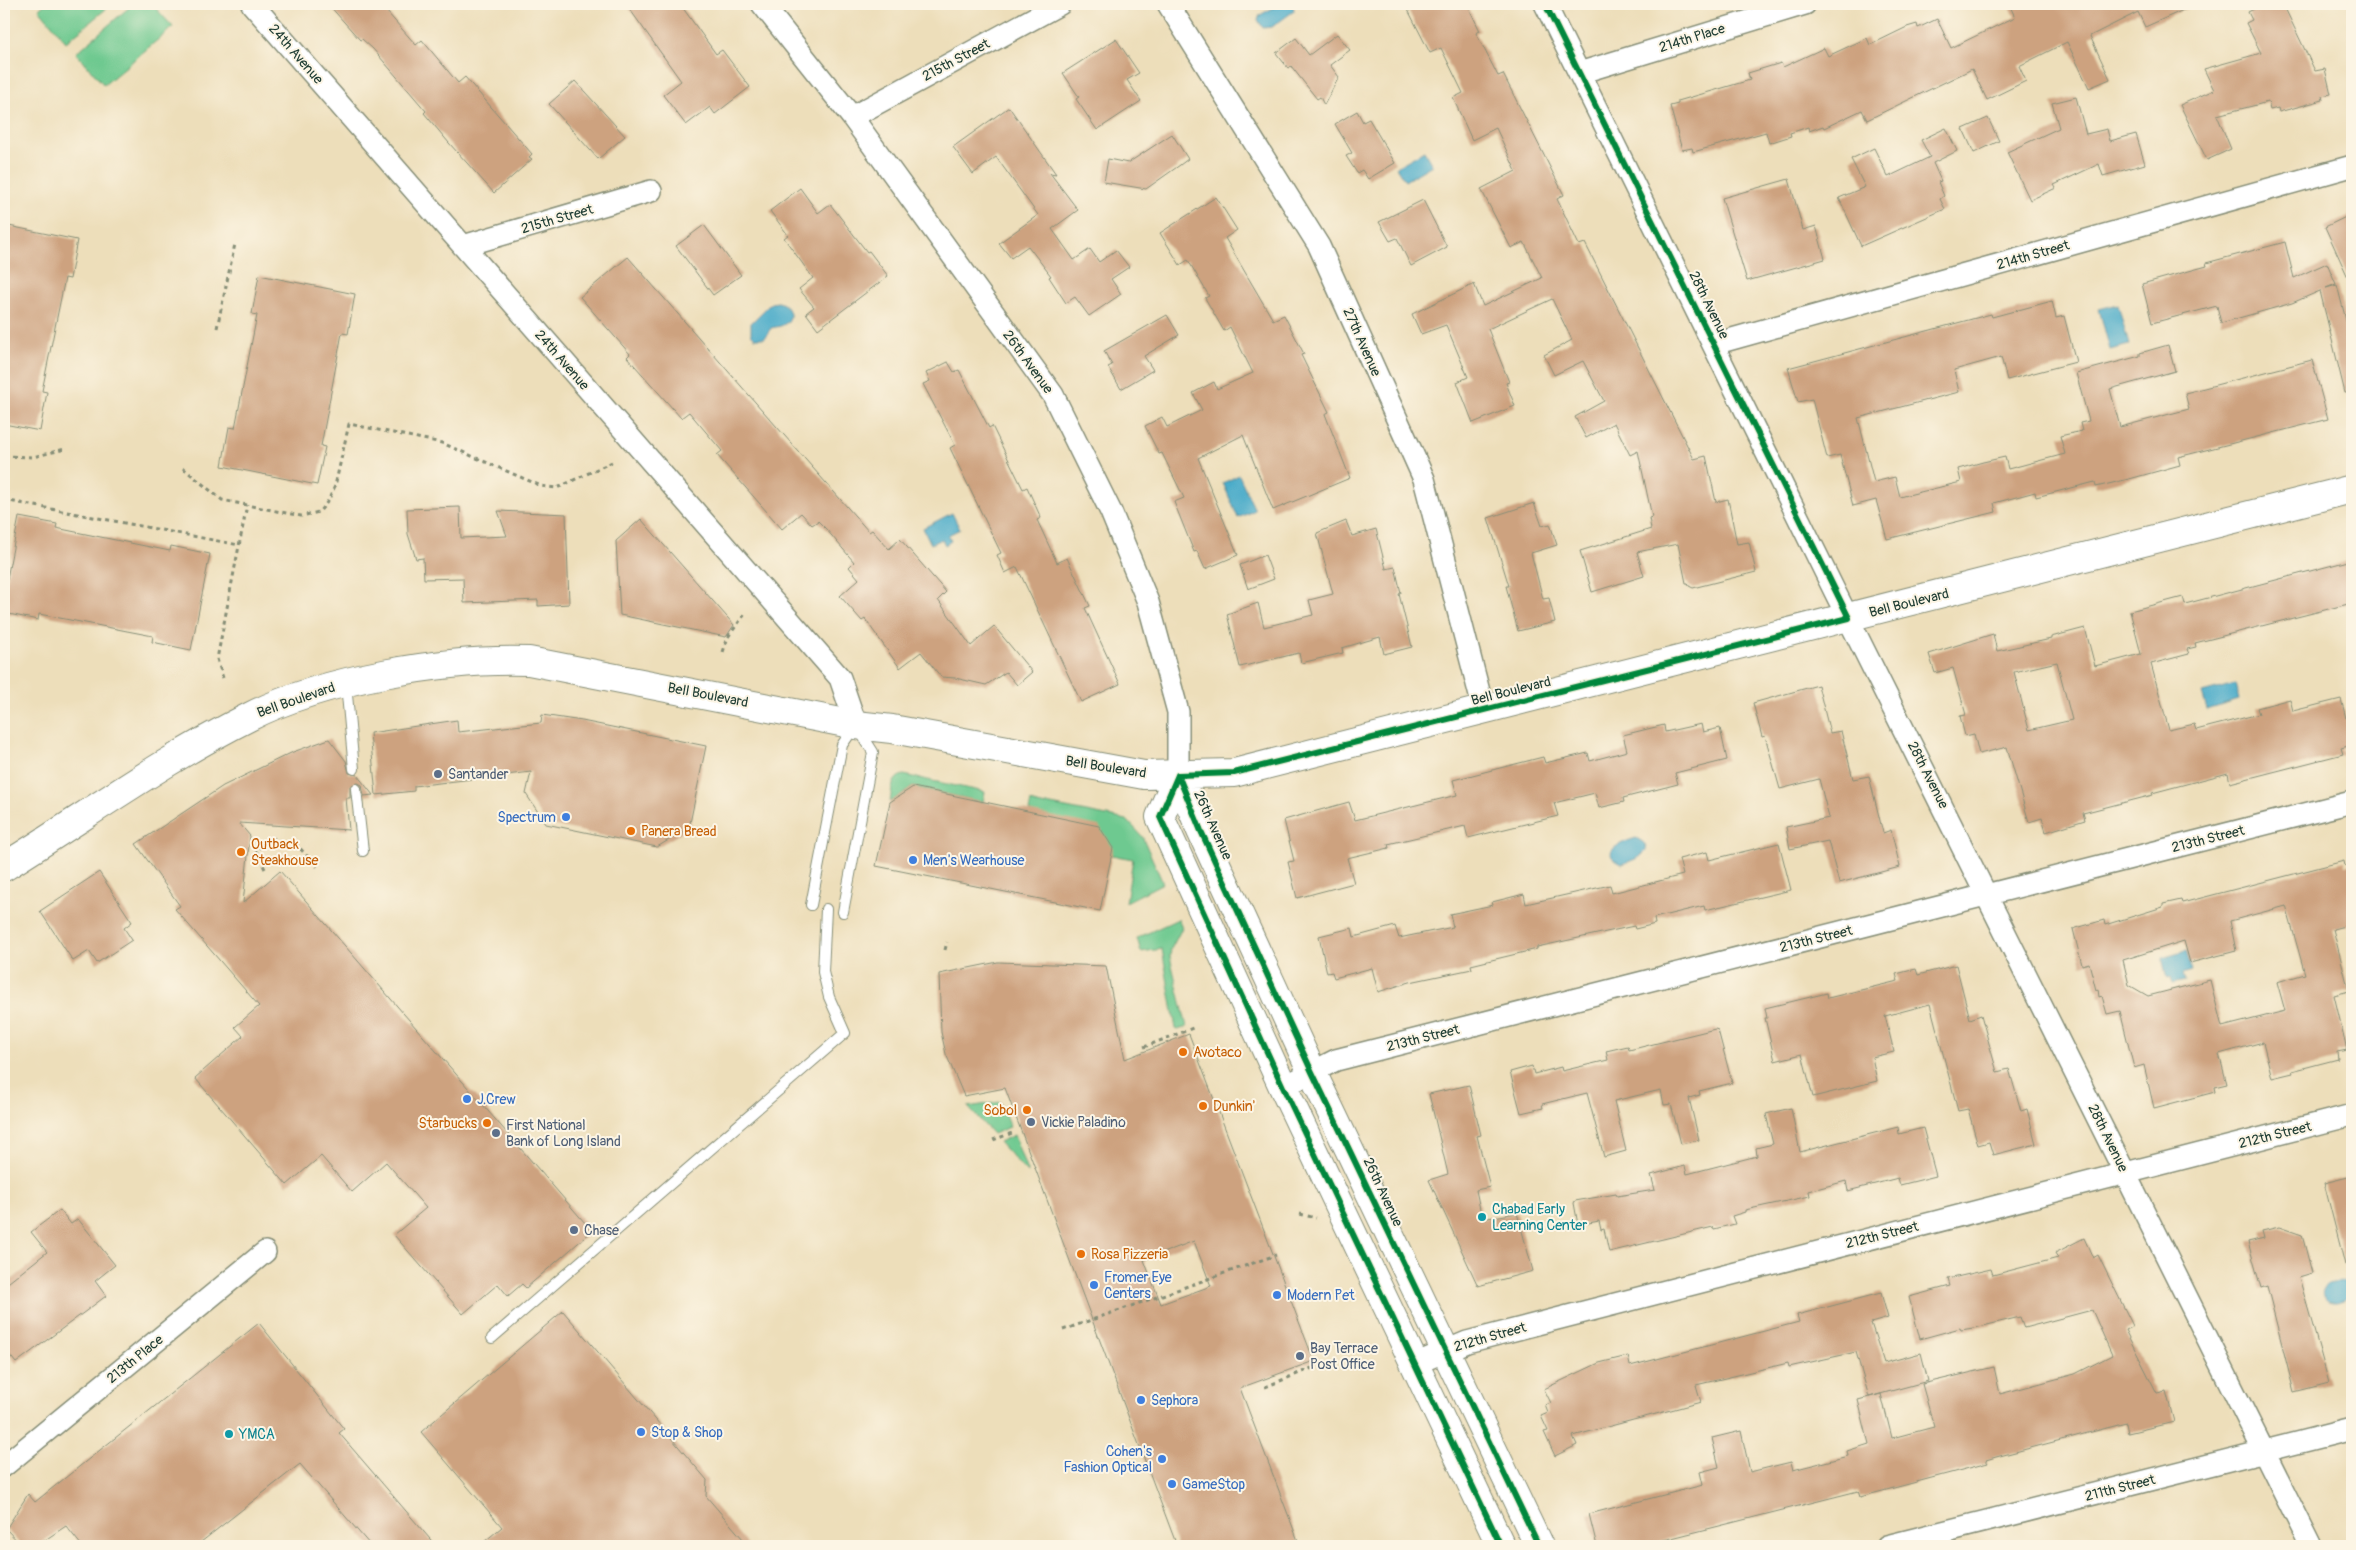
<svg xmlns="http://www.w3.org/2000/svg" width="2356" height="1550" font-family="Pangolin,sans-serif">
<style>
.green{fill:#6ec990;stroke:#468362}
.water{fill:#4aabc9;stroke:#34747e}
.building{fill:#cda27f;fill-rule:evenodd}
.lines{fill:none;stroke-linecap:round;stroke-linejoin:round}
.lane-casing{stroke:#868e77;stroke-width:12}
.street-casing{stroke:#868e77;stroke-width:24}
.secondary-casing{stroke:#868e77;stroke-width:30}
.path{stroke:#868e77;stroke-width:3;stroke-dasharray:4 4;stroke-linecap:butt}
.lane{stroke:#fff;stroke-width:10}
.street{stroke:#fff;stroke-width:21}
.secondary{stroke:#fff;stroke-width:28}
.cycleway-casing{stroke:#fcf5e5;stroke-width:9}
.cycleway{stroke:#00873e;stroke-width:6}
.service-dot{fill:#5c6f8a;stroke:#fcf5e5;stroke-width:2}
.shop-dot{fill:#3f7fe0;stroke:#fcf5e5;stroke-width:2}
.food-dot{fill:#e8710a;stroke:#fcf5e5;stroke-width:2}
.culture-dot{fill:#0f9aa8;stroke:#fcf5e5;stroke-width:2}
.labels{text-anchor:middle;dominant-baseline:central;stroke-width:4;stroke-linejoin:round;paint-order:stroke}
.street-label{font-size:14px;fill:#1f3d34;stroke:#fcf5e5}
.service-label{font-size:14px;fill:#4e5e75;stroke:#fcf5e5;text-anchor:start}
.shop-label{font-size:14px;fill:#366cbe;stroke:#fcf5e5;text-anchor:start}
.food-label{font-size:14px;fill:#c56008;stroke:#fcf5e5;text-anchor:start}
.culture-label{font-size:14px;fill:#0d838f;stroke:#fcf5e5;text-anchor:start}
</style>
<rect width="100%" height="100%" fill="#fcf5e5"/>
<filter id="ink" filterUnits="userSpaceOnUse"><feTurbulence type="fractalNoise" baseFrequency=".02" numOctaves="2"/><feDisplacementMap in="SourceGraphic" scale="10" xChannelSelector="R" yChannelSelector="G"/><feConvolveMatrix kernelMatrix="1 2 1 2 8 2 1 2 1" color-interpolation-filters="sRGB"/></filter>
<filter id="wash" filterUnits="userSpaceOnUse"><feTurbulence type="fractalNoise" baseFrequency=".0096" numOctaves="4" result="noise"/><feDisplacementMap in="SourceGraphic" scale="20" xChannelSelector="R" yChannelSelector="G"/><feGaussianBlur stdDeviation="1.12" result="paint"/><feColorMatrix in="noise" values="0 0 0 0 0 0 0 0 0 0 0 0 0 0 0 0 0 1.4 0 .05"/><feComposite in="paint" operator="in"/></filter>
<g filter="url(#wash)">
<rect width="100%" height="100%" fill="#eddeba"/>
<path class="green" d="M45 4H112L66 42 39 9Z
M133 4H152L173 27 104 85 76 53Z
M904 775 985 792 983 802 913 787 890 802C892 791 891 777 904 775Z
M1031 801 1033 803 1046 806V804L1127 820 1142 836 1163 883 1126 902 1133 859 1111 855 1029 811Z
M1178 919 1182 928 1171 949 1170 957 1187 1027 1178 1030 1176 1029 1162 949 1141 952 1137 938Z
M1000 1102 1010 1127 993 1134 968 1107Z
M1014 1135 1028 1174 999 1142Z"/>
<path class="water" d="M1280 4H1293L1294 11 1272 27 1263 28 1258 20 1260 15Z
M1424 151 1432 165 1405 181 1396 167Z
M778 302C789 304 796 319 783 325 779 327 774 327 771 328L765 338H755L751 334V323L771 303Z
M2118 304 2129 345 2110 350 2099 309Z
M1239 475 1255 510 1238 518 1223 483Z
M952 513 960 529 948 535 951 541 945 545 942 539 931 544 923 528Z
M2235 684 2239 700 2207 710 2202 693Z
M1636 838C1661 850 1635 860 1622 864 1596 852 1623 842 1636 838Z
M2186 951 2192 971 2183 974 2185 981 2172 984 2170 977 2167 978 2162 958Z
M2352 1280V1297C2344 1299 2329 1308 2324 1296 2322 1292 2325 1288 2328 1284Z"/>
<g id="blocks">
<path class="building" d="M328 4H380L416 45 422 40 458 83 465 77 532 154 529 157 532 159 494 193 449 143 424 113 426 111 373 49 362 39 360 40Z
M626 4H680L716 54 722 50 750 87 715 114 710 107 686 125 663 95 681 81Z
M1405 4H1467L1480 31 1476 33 1498 76 1503 74 1564 195 1557 199 1579 245 1585 243 1694 459 1706 456 1716 502 1728 499 1737 544 1749 542 1756 572 1693 588 1689 586 1688 583H1686L1678 544 1637 552 1644 576 1592 592 1580 551 1651 529 1649 518 1652 517 1638 451 1630 455 1614 423 1586 438 1575 417 1604 401 1583 361 1554 375 1544 355 1572 340 1552 299 1488 329 1509 382 1506 383 1515 406 1473 423 1457 382 1468 377 1446 325 1421 334 1412 314 1474 284 1483 306 1542 278 1524 242 1511 248 1481 189 1516 171 1496 128 1472 140 1453 98 1463 93 1441 48 1430 53Z
M2009 4H2197L2145 27 2138 12 2090 36 2110 79 2089 88 2067 42 2019 66 2026 81 1987 100 1972 69 1867 120 1862 110 1824 128 1823 126 1809 131 1808 127 1790 133 1791 136 1769 143 1766 132 1693 152 1692 148 1682 150 1670 106 1678 104V101L1750 80 1748 73 1781 63 1783 67 1824 48 1828 56 1867 38 1870 45 1907 27 1917 24 1918 28 1937 19 1951 48 2015 17Z
M2264 4H2283L2315 71 2325 69 2331 94 2322 96 2323 100 2279 112 2278 108 2270 110 2268 102 2217 115 2231 149 2207 160 2180 105 2214 90 2204 69 2261 53 2246 23 2252 20 2248 12Z
M1337 34 1350 50 1330 65 1339 77 1324 105 1320 97 1317 99 1291 66 1288 68 1276 53 1296 38 1309 55Z
M1116 39 1139 73 1127 80 1141 101 1097 130 1076 99 1079 97 1063 73Z
M575 81 625 136 598 159 549 104Z
M2076 97 2086 134 2107 129 2110 141 2136 134 2145 164 2103 176 2099 164 2054 185 2056 188 2030 200 2007 152 2059 128 2052 103Z
M1009 107 1056 174 1050 173 1078 210 1052 229 1074 260 1090 249 1099 262 1116 250 1129 267 1111 279 1121 294 1089 316 1075 297 1066 303 1049 277 1051 276 1028 246 1011 258 999 243 1038 215 996 157 973 174 953 147Z
M1357 111 1363 122 1369 119 1395 163 1368 179 1362 170 1357 173 1346 156 1352 153 1335 124Z
M1988 118 1999 141 1974 153 1963 129Z
M1946 128 1957 151 1933 163 1941 181 1938 182 1944 196 1940 199 1945 209 1861 246 1839 198 1865 187 1851 159 1874 148 1888 177 1930 157 1921 140Z
M1172 134 1188 159 1180 165 1146 189 1104 182 1108 159 1128 163Z
M1789 179 1803 230 1816 226 1825 259 1747 281 1722 198Z
M800 188 818 213 830 204 867 252 869 251 888 276 818 329 806 313 814 307 799 289 813 278 784 238 788 235 770 211Z
M1216 197 1237 230 1225 238 1273 320 1284 315 1304 354 1301 355 1329 412 1325 414 1350 478 1273 510 1243 435 1198 458 1238 555 1205 569 1197 551 1194 552 1174 502 1184 498 1162 453 1159 454 1145 426 1162 417 1167 427 1202 410 1193 393 1214 382 1217 389 1253 373 1230 327 1224 331 1205 298 1209 296 1188 260 1180 265 1160 233Z
M1423 200 1447 247 1411 266 1397 238 1390 241 1379 222Z
M2352 214V286L2325 227Z
M4 225 77 240 70 279 65 278 42 391 47 392 40 431 4 424Z
M704 225 741 275 713 295 676 246Z
M2285 242 2294 278 2327 263 2336 284 2326 288 2337 285 2349 332 2352 331V392L2345 393 2320 291 2292 303 2221 323 2217 306 2152 323 2142 284 2207 266 2206 263Z
M628 257 869 532 872 530 889 549 900 539 946 592 938 600 971 646 994 626 1032 672 1017 685 1006 672 986 685 955 678 941 677 921 652 900 668 865 619 862 621 840 596 859 579 849 567 854 562 826 529 818 521 812 525 801 513 782 529 717 455 722 451 689 412 681 418 627 357 630 354 580 297Z
M259 275 355 294 348 334 342 333 321 446 325 447 317 485 222 466 229 427 235 428 257 315 252 314Z
M2052 301 2056 318 2064 316 2076 362 2007 380 2001 357 1954 370 1959 392 1858 418 1874 482 1895 477 1900 497 1961 482 1958 469 1983 462 2005 457 2008 469 2065 454 2060 436 2082 431 2080 423 2089 421 2076 373 2140 356V353L2168 345 2175 371 2110 389 2120 427 2189 409 2185 393 2312 360 2328 419 2178 457 2180 465 2133 478 2096 487 2095 482 2036 497 2035 492 1994 503 1996 512 1887 539 1876 500 1853 506 1840 455 1827 458 1812 399 1798 402 1788 368 1991 314 1992 317Z
M1167 315 1179 335 1144 356 1153 370 1121 389 1108 367 1112 365 1104 351Z
M948 362 954 372 959 370 989 428 992 426 1023 489 1027 487 1041 518 1037 520 1057 563 1067 558 1090 606 1085 608 1120 684 1081 702 1017 567 1005 573 997 555 1001 553 950 448 955 445 923 384 930 381 926 373Z
M1534 503 1542 526 1550 524 1557 545 1531 553 1543 599 1549 598 1555 622 1518 631 1506 586H1509L1488 518Z
M460 507 461 538 507 536 498 511 566 514 569 604 538 606V600L464 603 463 578 424 579 423 558 416 559 408 534 407 509Z
M19 517 57 524 56 528 170 551 171 546 210 554 191 650 152 642 153 636 39 614 38 620 4 613V594Z
M641 519 734 625 726 637 620 615 616 541Z
M1346 521 1352 536 1376 529 1386 569 1395 567 1401 593 1399 594 1412 647 1384 654 1380 637 1342 648 1343 653 1301 663 1299 653 1240 667 1227 614 1258 603 1264 627 1313 615 1309 600 1333 594 1317 533Z
M1265 555 1274 579 1248 589 1240 565Z
M2352 560V603L2195 643 2196 647 2187 649 2189 654 2151 664 2169 730 2194 724 2196 730 2259 714 2257 708 2290 699 2293 711 2341 699 2346 718 2352 717V745L2341 748 2343 754 2230 783 2228 773 2152 793 2153 795 2083 813 2085 820 2046 832 2042 818 2029 822 2007 747 1979 754 1974 734 1965 736 1960 716 1966 715 1953 668 1935 673 1929 654 1993 634 1997 651 2051 639V637L2085 628 2095 666 2141 654 2130 611 2183 597 2185 604ZM2057 662 2072 720 2029 730 2014 672Z
M1818 685 1830 733 1841 731 1853 779 1869 776 1883 833 1891 830 1900 867 1839 883 1828 841 1790 849 1786 827 1829 818 1819 779 1780 789 1765 736 1762 737 1753 703Z
M542 715 582 721 706 746 689 828 657 847 546 824 526 794 531 772 414 786V791L376 795 370 733 457 720 458 732 541 723Z
M1701 724 1703 732 1720 728 1727 760 1675 773 1678 784 1623 798 1624 802 1599 808 1595 793 1554 803 1558 816 1468 838 1465 826 1388 844 1389 848 1347 858 1354 883 1297 898 1288 862 1294 861 1284 820 1349 802 1355 820 1457 795 1453 780 1543 757 1545 763 1588 753 1590 761 1627 751 1623 735 1664 725 1665 732Z
M329 739 346 761 349 773 357 775 373 795 364 796 362 785 358 783 350 786V798H346L349 830 239 823 250 836 243 903 280 871 592 1231 526 1288 522 1284 508 1296 498 1284 463 1314 394 1235 426 1208 386 1162 352 1192 321 1156 287 1185 195 1078 243 1036 235 1027 259 1006 175 909 180 906 136 844 223 786 293 752Z
M913 787 1099 826 1113 848 1100 911 876 866 890 802Z
M1779 843 1791 890 1705 910 1704 906 1654 918 1655 924 1635 929 1634 926 1537 947V949L1471 965 1472 969 1410 982 1378 992 1372 968 1334 978 1332 972 1327 973 1319 936 1352 928 1354 937 1395 926 1399 938 1453 927 1450 914 1493 905 1492 902 1524 894 1526 904 1610 885 1612 893 1683 875 1679 859 1707 852 1709 860Z
M2344 861 2345 866 2352 864V924L2333 929 2349 991 2334 995 2347 1050 2337 1052 2338 1059 2292 1071 2293 1073 2272 1078 2263 1042 2219 1054 2227 1084 2214 1087 2215 1092 2154 1108 2144 1065 2134 1068 2120 1011 2107 1014 2102 996 2099 997 2098 989 2096 990 2089 963 2082 965 2073 929 2104 920 2105 925 2163 907V904L2181 900 2182 903ZM2286 906 2305 974 2277 982 2285 1011 2222 1027 2210 980 2148 996 2129 985 2123 960 2184 941 2190 963 2236 951 2230 921Z
M99 872 132 922 124 928 132 940 97 963 89 951 73 961 40 911Z
M998 962 1106 966 1125 1059 1189 1034 1314 1361 1240 1388 1300 1546H1177L1005 1088 964 1096 946 1054 941 1032 939 974ZM1194 1241 1211 1286 1161 1304 1144 1260Z
M1956 965 1970 1019 1981 1015 1997 1072 2009 1069 2021 1111 2027 1109 2036 1144 1993 1155 1989 1142 1978 1145 1968 1109 1958 1111 1930 1004 1885 1016 1894 1052 1872 1057 1877 1081 1813 1097 1802 1054 1775 1061 1765 1018H1767L1765 1008 1827 993 1828 998 1898 981 1896 974 1916 969 1918 975Z
M1715 1029 1718 1030 1732 1083 1699 1091 1700 1095 1689 1098 1699 1140 1681 1144 1671 1104 1664 1105 1661 1090 1614 1101 1626 1151 1604 1157 1587 1093 1542 1104 1543 1108 1521 1113 1510 1072 1532 1066 1534 1074 1561 1067 1562 1071 1608 1060 1606 1051 1628 1046 1629 1050Z
M1469 1085 1481 1135 1477 1136 1490 1187 1476 1190 1482 1219 1517 1213 1533 1271 1478 1286 1429 1180 1448 1174 1429 1094Z
M1791 1108 1800 1152 1898 1127 1899 1134 1923 1128 1936 1176 1900 1185 1898 1178 1848 1191 1846 1181 1809 1191 1810 1196 1745 1210V1212L1732 1216 1735 1224 1714 1229 1713 1227 1609 1252 1604 1229 1601 1230 1599 1221 1578 1225 1574 1203 1575 1201 1616 1194 1617 1196 1655 1190 1651 1175 1685 1166 1687 1174 1757 1156 1756 1148 1773 1144 1766 1114Z
M2352 1176V1264L2345 1265 2324 1183Z
M60 1210 71 1224 78 1219 115 1265 95 1281 106 1296 16 1363 4 1348V1286L47 1252 31 1232Z
M2279 1227 2302 1235 2312 1273 2299 1277 2329 1383 2294 1392 2267 1286 2261 1288 2248 1242 2264 1238 2262 1231Z
M2084 1238 2093 1258 2098 1255 2133 1326 2125 1330 2157 1393 2166 1391 2174 1422 2128 1433 2126 1423 1996 1457 1986 1460 1988 1463 1860 1497 1858 1491 1640 1546H1597L1589 1514 1703 1485 1700 1472 1719 1467 1712 1438 1741 1431 1750 1472 1791 1462 1793 1470 1848 1456 1847 1451 1869 1444 1858 1400 1881 1394 1892 1438 1934 1427 1922 1384 1994 1367 2000 1394 2075 1374 2112 1355 2092 1310 2024 1328 2020 1317 1979 1327 1961 1330 1960 1328 1920 1339 1909 1297 1950 1286 1948 1279 1991 1269 1993 1275 2058 1258 2055 1253Z
M1881 1293 1888 1318 1871 1323 1884 1363 1921 1353 1928 1381 1869 1397 1856 1352 1789 1367 1788 1363 1696 1385 1701 1402 1573 1436 1577 1445 1555 1456 1544 1432 1548 1431 1541 1416 1548 1413 1545 1405 1551 1403 1544 1389 1599 1363 1628 1356 1630 1366 1711 1345 1799 1322 1797 1315Z
M563 1311 707 1480 706 1496 749 1546H479L502 1527 421 1432Z
M259 1323 344 1429 339 1433 436 1546H371L300 1464 196 1546H82L66 1526 36 1546H22L6 1529 28 1494 35 1502Z"/>
</g>
</g>
<g filter="url(#ink)">
<use href="#blocks" fill-opacity="0" stroke="#868e77" stroke-width="1"/>
<g class="lines">
<defs>
<path id="lane" d="M346 684 354 769
M356 789 363 851
M811 905 842 745 856 725 873 752 843 912
M492 1338 845 1033 829 997 823 972 826 909"/>
<path id="street" d="M252 4 840 678 856 725
M762 4 852 117 1053 395 1111 512 1148 602 1178 712V775
M1168 4 1319 246 1424 479 1484 711
M1545 4 1836 594 2311 1546
M1579 73 1805 4
M852 117 1060 4
M463 246 651 191
M1714 344 2352 166
M1283 1087 1336 1060 2352 802
M1415 1364 1467 1342 2352 1115
M4 1466 265 1252
M1887 1546 2352 1429"/>
<path id="secondary" d="M1178 775 1201 831 1312 1072 1539 1546
M1178 775 1160 817 1283 1087 1501 1546
M4 867C85 817 163 760 249 717 323 679 446 658 529 661L856 725 892 729 1144 775 1234 773 2352 489"/>
</defs>
<use href="#lane" class="lane-casing"/>
<use href="#street" class="street-casing"/>
<use href="#secondary" class="secondary-casing"/>
<path class="path" d="M217 328 235 244
M4 456 33 457 65 449
M183 468 222 500 301 516 319 512 328 501 335 486 349 424 442 443 541 486 557 488 612 462
M4 500 239 545
M723 652 728 637 745 614
M223 678 217 659 247 505
M265 869 256 851 271 838 297 845 317 867
M945 950 947 942
M1144 1047 1193 1028
M993 1140 1015 1132
M1300 1214 1316 1218
M1063 1330 1276 1255
M1265 1387 1312 1368"/>
<use href="#lane" class="lane"/>
<use href="#street" class="street"/>
<use href="#secondary" class="secondary"/>
<defs>
<path id="cycleway" d="M1178 775 1234 773 1849 618 1545 4
M1178 775 1201 831 1312 1072 1539 1546
M1178 775 1160 817 1283 1087 1501 1546"/>
</defs>
<use href="#cycleway" class="cycleway-casing"/>
<use href="#cycleway" class="cycleway"/>
</g>
</g>
<g class="service-dot">
<circle cx="438" cy="774" r="5"/>
<circle cx="1031" cy="1122" r="5"/>
<circle cx="496" cy="1133" r="5"/>
<circle cx="574" cy="1230" r="5"/>
<circle cx="1300" cy="1356" r="5"/>
</g>
<g class="shop-dot">
<circle cx="566" cy="817" r="5"/>
<circle cx="913" cy="860" r="5"/>
<circle cx="467" cy="1099" r="5"/>
<circle cx="1094" cy="1285" r="5"/>
<circle cx="1277" cy="1295" r="5"/>
<circle cx="1141" cy="1400" r="5"/>
<circle cx="641" cy="1432" r="5"/>
<circle cx="1162" cy="1459" r="5"/>
<circle cx="1172" cy="1484" r="5"/>
</g>
<g class="food-dot">
<circle cx="631" cy="831" r="5"/>
<circle cx="241" cy="852" r="5"/>
<circle cx="1183" cy="1052" r="5"/>
<circle cx="1203" cy="1106" r="5"/>
<circle cx="1027" cy="1110" r="5"/>
<circle cx="487" cy="1123" r="5"/>
<circle cx="1081" cy="1254" r="5"/>
</g>
<g class="culture-dot">
<circle cx="1482" cy="1217" r="5"/>
<circle cx="229" cy="1434" r="5"/>
</g>
<g class="labels">
<g class="street-label">
<text transform="translate(1692 38) rotate(-17)">214th Place</text>
<text transform="translate(296 54) rotate(49)">24th Avenue</text>
<text transform="translate(956 60) rotate(-28)">215th Street</text>
<text transform="translate(557 219) rotate(-16)">215th Street</text>
<text transform="translate(2033 255) rotate(-16)">214th Street</text>
<text transform="translate(1709 305) rotate(64)">28th Avenue</text>
<text transform="translate(1362 342) rotate(66)">27th Avenue</text>
<text transform="translate(562 360) rotate(49)">24th Avenue</text>
<text transform="translate(1028 362) rotate(54)">26th Avenue</text>
<text transform="translate(1909 603) rotate(-14)">Bell Boulevard</text>
<text transform="translate(1511 691) rotate(-14)">Bell Boulevard</text>
<text transform="translate(708 695) rotate(11)">Bell Boulevard</text>
<text transform="translate(296 700) rotate(-19)">Bell Boulevard</text>
<text transform="translate(1106 767) rotate(9)">Bell Boulevard</text>
<text transform="translate(1928 775) rotate(63)">28th Avenue</text>
<text transform="translate(1213 825) rotate(66)">26th Avenue</text>
<text transform="translate(2208 839) rotate(-14)">213th Street</text>
<text transform="translate(1816 939) rotate(-14)">213th Street</text>
<text transform="translate(1423 1038) rotate(-14)">213th Street</text>
<text transform="translate(2275 1135) rotate(-14)">212th Street</text>
<text transform="translate(2108 1138) rotate(64)">28th Avenue</text>
<text transform="translate(1383 1192) rotate(65)">26th Avenue</text>
<text transform="translate(1882 1235) rotate(-14)">212th Street</text>
<text transform="translate(1490 1337) rotate(-16)">212th Street</text>
<text transform="translate(135 1359) rotate(-39)">213th Place</text>
<text transform="translate(2120 1488) rotate(-14)">211th Street</text>
</g>
<g class="service-label">
<text x="448" y="774">Santander</text>
<text x="1041" y="1122">Vickie Paladino</text>
<text x="506" y="1125">First National<tspan x="506" dy="16">Bank of Long Island</tspan></text>
<text x="584" y="1230">Chase</text>
<text x="1310" y="1348">Bay Terrace<tspan x="1310" dy="16">Post Office</tspan></text>
</g>
<g class="shop-label">
<text x="556" y="817" text-anchor="end">Spectrum</text>
<text x="923" y="860">Men's Wearhouse</text>
<text x="477" y="1099">J.Crew</text>
<text x="1104" y="1277">Fromer Eye<tspan x="1104" dy="16">Centers</tspan></text>
<text x="1287" y="1295">Modern Pet</text>
<text x="1151" y="1400">Sephora</text>
<text x="651" y="1432">Stop &amp; Shop</text>
<text x="1152" y="1451" text-anchor="end">Cohen's<tspan x="1152" dy="16">Fashion Optical</tspan></text>
<text x="1182" y="1484">GameStop</text>
</g>
<g class="food-label">
<text x="641" y="831">Panera Bread</text>
<text x="251" y="844">Outback<tspan x="251" dy="16">Steakhouse</tspan></text>
<text x="1193" y="1052">Avotaco</text>
<text x="1213" y="1106">Dunkin'</text>
<text x="1017" y="1110" text-anchor="end">Sobol</text>
<text x="477" y="1123" text-anchor="end">Starbucks</text>
<text x="1091" y="1254">Rosa Pizzeria</text>
</g>
<g class="culture-label">
<text x="1492" y="1209">Chabad Early<tspan x="1492" dy="16">Learning Center</tspan></text>
<text x="239" y="1434">YMCA</text>
</g>
</g>
<rect width="2356" height="1550" fill="none" stroke="#fcf5e5" stroke-width="20"/>
</svg>
